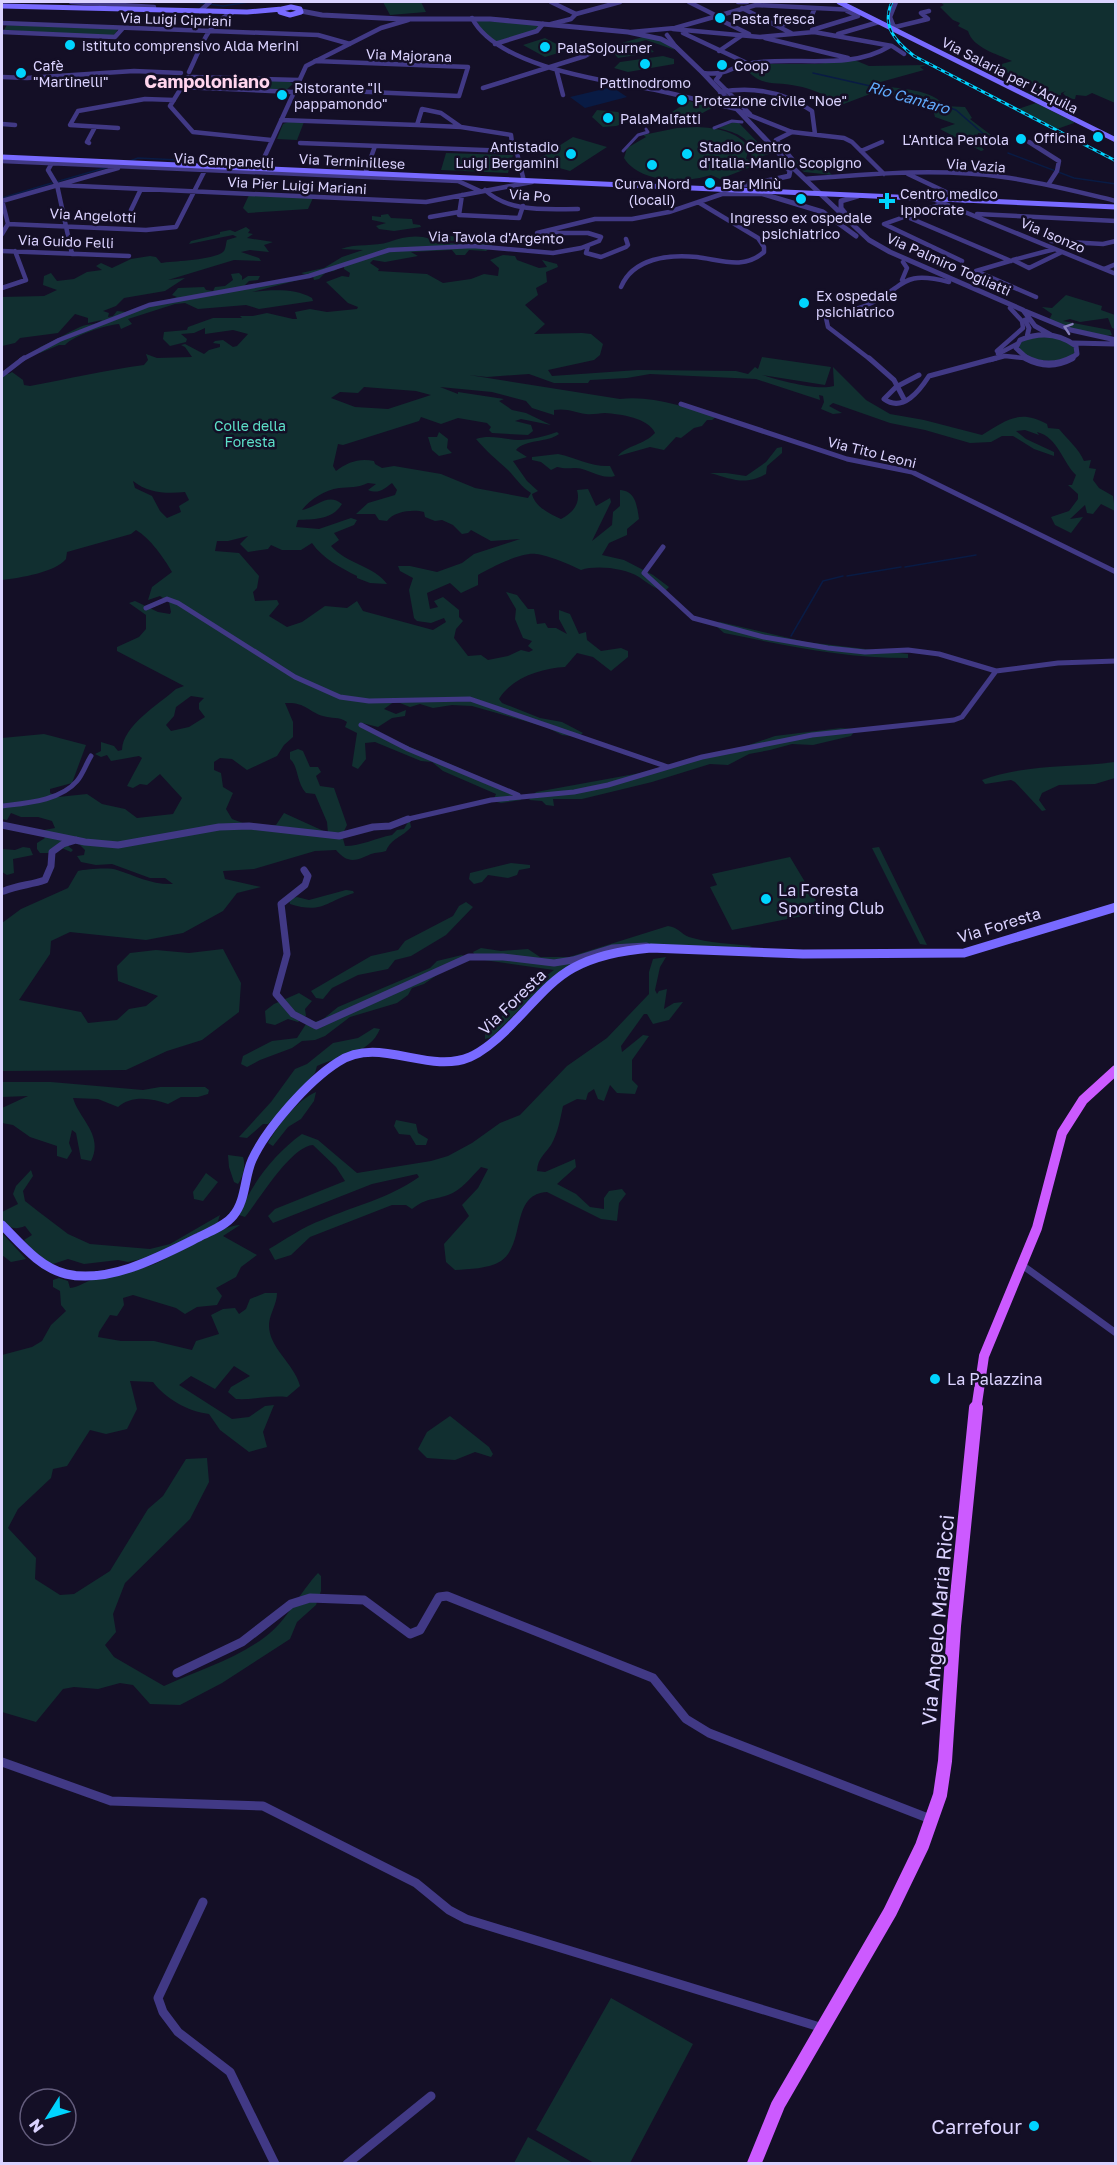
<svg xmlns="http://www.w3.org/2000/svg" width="1117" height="2165" font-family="'Golos Text',sans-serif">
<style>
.green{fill:#112f30;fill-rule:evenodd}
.water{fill:#091b44}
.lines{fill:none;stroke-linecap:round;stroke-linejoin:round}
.stream{stroke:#091b44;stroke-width:1.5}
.pedestrian{stroke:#413985;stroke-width:3}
.minor-far3{stroke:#413985;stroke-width:4.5}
.minor-far2{stroke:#413985;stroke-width:5}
.minor-far1{stroke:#413985;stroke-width:7}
.minor{stroke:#413985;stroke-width:9}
.tertiary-far1{stroke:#413985;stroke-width:5}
.tertiary{stroke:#413985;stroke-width:7}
.secondary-far1{stroke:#786aff;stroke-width:5}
.secondary{stroke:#786aff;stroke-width:9}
.primary-far1{stroke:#cc5aff;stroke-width:10}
.primary{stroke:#cc5aff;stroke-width:14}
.rail-casing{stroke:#00d4fe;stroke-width:3}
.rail{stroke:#140f26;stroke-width:1.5;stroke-dasharray:4.5;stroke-linecap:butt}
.oneway{stroke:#867ebc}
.poi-dot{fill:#00d4fe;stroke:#140f26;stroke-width:2}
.labels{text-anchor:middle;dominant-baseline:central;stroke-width:5;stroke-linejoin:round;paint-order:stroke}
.far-poi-label{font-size:14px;fill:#dbd3ff;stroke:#140f26;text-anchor:start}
.far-street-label{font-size:14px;fill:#dbd3ff;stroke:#140f26}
.far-park-label{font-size:14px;fill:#5de1c9;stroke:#140f26}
.far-water-label{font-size:15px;font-style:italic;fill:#61acff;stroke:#140f26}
.poi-label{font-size:16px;fill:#dbd3ff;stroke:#140f26;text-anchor:start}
.street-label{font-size:16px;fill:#dbd3ff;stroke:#140f26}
.far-district-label{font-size:18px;font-weight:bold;fill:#ffd5ed;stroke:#140f26}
.near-street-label{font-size:20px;fill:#dbd3ff;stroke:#140f26}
.near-poi-label{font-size:20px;fill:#dbd3ff;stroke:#140f26;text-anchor:end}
</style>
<rect width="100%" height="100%" fill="#140f26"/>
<path class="green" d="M383 2H421L426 12 390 15Z
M940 2H1115V103L1092 93 1086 96 1076 95 1075 99C1071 99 1066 97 1063 93L1066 91 1061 93V95L1042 101 1026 93 1038 89 995 66 1012 61C997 54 973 48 968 31L958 26 960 23 953 20 940 7 944 5Z
M476 20 539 25 536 30 495 42 485 35Z
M7 25 118 29 114 36 4 30Z
M643 37 661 40 675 50 646 40 624 46 645 43 654 52 618 58 610 49 594 53 593 51Z
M545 38 568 50 545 57 523 45Z
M663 56 674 59V64L628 72 614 68 620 62Z
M852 59 869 66 926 65 920 67 924 70 877 83 880 86C897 88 936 90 944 106L965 107 972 118 970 119 1000 142C991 142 987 133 978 133L977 138 982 142 979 144 984 150 981 151 940 129 955 124 935 117 934 113 916 99 910 100 894 95 870 94 841 105 838 100C825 96 811 88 797 86 774 81 762 88 745 68L754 64H818Z
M192 77 287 80 293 84 286 90 192 86 187 83Z
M689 101 712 108C696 116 678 130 661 119Z
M1036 103 1074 122V123L1057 129 1018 109Z
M597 110 618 112 628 122 616 126 603 127 592 117Z
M288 122H304L297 140 277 139 283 124Z
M734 122H738L769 154 754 159 751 157C754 137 733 132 718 128Z
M697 127C716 128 738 131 749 148L746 159 752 161 747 164 751 167 720 179 711 175C687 183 640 184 624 158L627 148 646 137 643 135 677 128Z
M573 137 607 147 570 171 535 161Z
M446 153 513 155 508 173 441 170Z
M796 160 798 162 818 161 832 175 804 172 793 163Z
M249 195 313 198 308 209 248 213 243 208Z
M388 214 391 218 412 219 413 224 420 225 421 227 394 231 379 229 376 226 386 223 372 220V216L381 217V215Z
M246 227 250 230 248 233 253 234 247 238 273 242 264 245 269 252 250 250 241 252 259 258 261 261 234 260 168 280 185 278 165 291 124 298 116 306 103 311 109 313 108 317 113 316 117 311 126 312 177 297 172 295 178 288 204 287 206 290 213 291 215 287 225 286 233 280 231 274 239 273 242 276V280L248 276H260L258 280 249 281 244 286 306 278 252 292C271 290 294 288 312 298L313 301 259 309 246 305 198 309 185 303 175 304 128 319 132 324 121 329 119 324C106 325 74 335 65 345H59L40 353 37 351 40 347C54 341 67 333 80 327 89 323 95 326 102 320L88 323V318L75 314 58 333 20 338 15 343 2 346V297L44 296 57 290 43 285 44 276 51 273 57 281 74 279 87 272 102 270 96 266 101 263 112 268 131 259 150 256 156 257 161 263C173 261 217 260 224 251 226 248 226 242 227 240L237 237 233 235 189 244 191 241 220 234V232L230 230 235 232Z
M436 233 461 238 460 241 435 240 432 243 486 244 492 245V247L486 251 469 250 465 255H456L452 250 411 252 418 256 385 262 373 260 370 263 379 269 378 271 427 274 443 283 471 279 484 274 498 276 499 268 490 260 503 255 515 256 517 260 539 268 547 267 542 260 557 264 558 267 546 272 547 282 536 288 538 295 525 305 545 324 534 334 582 333 591 334 603 344 600 355 594 360 548 370 552 376 638 370 736 371 748 374 755 367 758 369 762 357 831 367 825 385 762 375C779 380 816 391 834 386L833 367 866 400 890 414 924 420 978 434 982 435C1007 420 1019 409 1047 424L1048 428 1059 429C1068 440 1079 449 1084 461L1091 460 1089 468 1096 469 1093 480 1099 488 1113 496 1115 511 1101 504 1093 514 1087 513 1085 505 1070 519 1083 517 1071 533 1055 525 1051 517 1069 511 1078 499V494L1068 485H1072L1076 475C1063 463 1058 437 1037 432L1039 435 1025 430 1016 431 1026 439 1054 452V456L1034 449 1013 436H1002L991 442 970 443 925 430 890 423 833 403 829 406 842 413 833 414 821 409 824 402 823 396 819 395 820 400 756 379 650 374 627 378 590 380 588 383H554L529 374 487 377 469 375 620 399C651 395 687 407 716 417L712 420H707L702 426 694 428 681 438 676 437 664 450 650 447 618 456C627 445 644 445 655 433 649 418 620 414 605 413 599 413 593 415 586 414 574 412 567 408 554 410V415L532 408 526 401 492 392 440 387 458 394V392L504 399 499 401 512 410 526 413 551 425 521 419 515 421 531 425 533 431 528 435 492 433 489 430 491 427 487 423 458 418 441 424 421 417 419 421 343 445 338 444 333 466 336 471C348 462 359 458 374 461L375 464 382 468 394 466 441 474 475 488 528 498 531 493C521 487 516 478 508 470 496 459 486 451 476 439 491 434 505 440 519 440 531 440 546 436 557 432L559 434C547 443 525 439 516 450L527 457 513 461 527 481 538 491 532 494C535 507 550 514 561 519 573 513 581 503 577 490L588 489 596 506 610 498 611 502 592 541 612 525 613 512 620 506V490C636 491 637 506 639 519L627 529V535L609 543 602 555 624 560 653 575 669 587 665 591C654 589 648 583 639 577 625 568 596 565 581 570 571 565 548 555 536 554 522 552 491 567 478 575V585L461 593 450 583 427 593 430 609 438 607 434 601 443 597 459 610V617L463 621 456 629 454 638 468 656 481 655 488 660 508 656 521 650 529 652 533 650 528 646 532 641 523 638 515 619 516 609 506 592 517 595 528 609H534L537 624 545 623 548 628H556L567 634 559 619V610L570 614 579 634 586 632 587 640 601 651 621 648 628 651V657L611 671 593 657 577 653 565 667C542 668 511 678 499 699L502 703 540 718 562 722 583 733 578 737 562 735 546 727 472 706 452 705 433 708 420 704 410 707 395 701 384 709 396 714 406 710 405 716 392 718 378 727 362 723 375 732 520 794 521 800 501 803 493 801 496 794 443 771 432 762 421 761 375 742 365 743 366 759 358 769 352 766 357 733 345 727 347 722C339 716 331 719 323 716 307 711 306 702 285 703L293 722V737L284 745 277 756 247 770 232 759 220 758 214 762V770L221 773 223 787 233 793 226 809 232 819 251 826 276 825 284 813 328 833 327 822 315 794 306 793C296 782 299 767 290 759V752L298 749 303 751 310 767H318L321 772 316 776 320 786 334 788 347 825 342 835 345 846C361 846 376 838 392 835L397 830 404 829 408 822H410L411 827C402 838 392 837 386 851 381 853 376 852 371 854 356 861 348 864 336 850L315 851 254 869 223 871 225 879 261 887 237 893 223 911 183 933 146 940 70 932 51 941 50 954 19 1000 81 1012 88 1023 117 1020 129 1009 146 1006 158 996 118 981 117 966 130 953 156 950 189 953 223 949 241 983 239 1012 202 1040 167 1051 126 1070 2 1071V923L21 909 68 888 78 871C86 869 110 867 117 870 136 876 152 885 173 884L165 878H150L112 864 96 865 81 862 77 856 84 855 85 850 80 845 72 842 67 845 73 850 71 852 57 846 48 853H40L37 849V843L45 838 39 831 55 828 52 821 38 817H21L11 813 7 820 2 819V738L44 734 86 745 72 783 50 789V793L58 797 87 794 102 804 125 809 137 818 173 814 182 798 160 774 147 785 140 784 133 788 127 786 142 758 139 756 111 761 107 755 101 757 95 754 101 751V742L114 746 118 751 122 750C123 725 158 705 176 689L184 686 117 651V647L139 637 146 629V615L129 603 135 601 158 612 170 614 171 612 169 602 160 596 148 600 152 587 172 572C164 558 150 538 136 530L131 534 67 552 66 559C56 572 20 578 2 580V373L9 374 12 372 23 380 24 385 30 386C68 379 106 370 144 365L148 360 146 354 157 358 192 357 185 347 181 345 185 344 204 354 209 350 220 347V344L213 343 215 341 223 340 233 347 237 346 248 334 233 330 205 334V328L194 333 181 334 187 339 186 342 170 346 163 339 164 332 187 330 188 327 213 318H242L240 316H253L267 313 293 319H297L295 312 310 309 327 312 357 309 358 307 348 303 326 282 342 276 349 277 350 273 344 269V265L334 271 326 272 319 279 314 280 313 277 301 273 324 268 342 257 363 250 341 249C356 243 375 247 389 242 403 237 416 234 431 239L434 238 429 234ZM364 387 416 391 431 395 388 409 355 407 331 398 340 392 358 393ZM133 481C148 493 166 494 185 492L189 500 179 506 181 512 167 518 160 511 152 496 135 488ZM368 483 376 484 368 490C378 494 383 490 392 483L397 490 395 495 368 503 356 514H375L379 520 387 521C394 511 414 509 424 512L425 517 435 521 442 520 453 525 462 534 468 533 471 530 491 541 520 539 474 554 462 563 437 572 410 566H398L400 571 413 578 409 590 414 618 417 621 431 623 444 618 446 622 433 630 363 611 357 601 347 608 325 606 302 622 287 627 269 616 279 604 277 600 255 601 253 592 257 588 259 576 239 553 215 551 217 541H228L248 536 240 544 248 552 268 549 271 545 282 550H301L312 543C322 558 341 568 357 576V578L370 583 387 584C376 567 345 563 331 546L339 540 334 533 354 525 357 520 351 518 319 529 296 527 298 520C315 519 332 520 342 504 328 492 317 507 302 510 310 499 325 490 339 488 349 487 358 488 368 483ZM191 696 204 698 199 703V709L205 717 189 727 171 731 166 725 174 716 176 707Z
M1066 295 1102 306 1101 310 1115 315V329L1112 328 1108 318 1080 322 1070 319 1063 321 1110 330 1112 335C1093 340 1067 326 1049 320L1052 314 1042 307 1052 308Z
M1033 337C1049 337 1065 336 1075 349L1074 355 1059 362 1030 359 1019 348 1021 342Z
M439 432 448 439 447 448 452 453 439 456 432 450 428 437H437Z
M782 447V453L767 466 766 474C745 486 732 479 710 473H726L746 476 766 462 777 448Z
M558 454C577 458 591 467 610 466L615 476C601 480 590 469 576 468 569 468 565 469 557 467L551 470 541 462 532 460V457Z
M720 622 806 642 908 654V658C843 658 788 646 724 633L716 626Z
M841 728 852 729 854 732 851 736 813 745 792 744 770 750 749 754 728 765 710 764 652 782 582 799H553L554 806 546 805 542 801 529 800 536 792 662 769 743 747 775 736Z
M1115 762V778L1095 784 1059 785 1042 793 1039 800 1046 810 1042 811 1015 782 1011 780 985 784 982 780C1024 764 1071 768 1115 762Z
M23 847 30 848 33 855 13 859 14 873 7 875 2 872V849L15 850Z
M879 847 927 945 920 944 872 848Z
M790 857 823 912 732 930 710 887 717 885 712 874Z
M511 863 530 865V868L519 870 517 875 508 878 488 875 482 882 474 884 469 879 470 873Z
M346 890 353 891 354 893C325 902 322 914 290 904L289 899 297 897 309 900Z
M466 902 473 907 446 935 411 956 395 960 388 969 358 975 332 988 323 999 316 998 311 991 371 956 398 950 405 941 453 916 459 906Z
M668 926C678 927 681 934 689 937 709 943 731 944 752 946L748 948 628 947 541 988 492 1037 485 1039V1033L531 987 554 970 477 959 473 952 481 948 501 951 528 949 540 957H569Z
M462 955 464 956 424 984 412 988 408 995 397 1003 350 1017 325 1036 315 1040 302 1041 292 1048 260 1060 247 1067 241 1064 243 1056 272 1041 297 1038 306 1024 322 1020 338 1007 430 968 437 961Z
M666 957 660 967 655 990 657 994 659 991 667 989 664 1009 674 1003 683 1002 669 1020 653 1024 647 1014H644L621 1046 622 1052 643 1035 649 1036 632 1060V1080L638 1086 635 1094 617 1093 610 1085 604 1101 598 1099 594 1089 588 1093 586 1100 577 1099 563 1106C560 1120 558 1133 551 1145 544 1155 538 1158 537 1171L545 1172 575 1159 576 1167 557 1184 576 1194 590 1207 604 1209V1198L609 1191 622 1189 626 1194 619 1203 617 1221 601 1219 547 1192C510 1194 526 1244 501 1261 488 1269 469 1269 455 1270L446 1262 444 1244 469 1216 462 1205 478 1188 488 1169 481 1167C471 1177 461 1191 448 1195 431 1201 428 1197 412 1209L406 1205H392L310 1237 291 1255 275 1260 269 1249C286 1239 303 1227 322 1220 354 1206 390 1198 419 1177L417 1174 372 1184 273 1223 268 1216 275 1209 345 1181 336 1167 313 1145C291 1146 259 1200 245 1217L239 1215C251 1184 275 1153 302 1134L318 1140 357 1173 431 1161 448 1156 472 1143 500 1123 520 1115 567 1066 607 1038 649 994V972L653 959Z
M299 993 312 1001 305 1009 306 1016 298 1022 288 1019 275 1025 266 1023 265 1011 274 1004Z
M374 1028 380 1029C369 1055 339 1056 317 1066L315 1073 277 1116 268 1124H263L247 1138 239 1137 271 1102 295 1069 307 1064 333 1043 358 1038Z
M2 1082H51L143 1090 160 1087H205L209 1090 208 1094 198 1097H181L168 1104C152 1098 131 1095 118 1107L98 1099 73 1098C79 1119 104 1135 91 1161L81 1159 76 1133 72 1130 69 1143 72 1151 67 1159 57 1156V1146L30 1137 13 1125 2 1123V1108L28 1096 2 1097Z
M316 1092 314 1101 301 1119 288 1127 273 1146 268 1143C278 1125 297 1100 316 1092Z
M396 1120 416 1124 418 1133 428 1139 426 1145H416L410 1135 399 1134 394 1126Z
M228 1155 243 1157C246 1165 243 1177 238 1184L234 1182 229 1167Z
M31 1170 33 1176 23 1191 25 1201 39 1212 68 1234 90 1244 150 1249 170 1244 220 1215 217 1224 146 1258 128 1262 118 1260 84 1264 68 1259 53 1264 40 1261 24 1240 32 1235 25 1226C16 1230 10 1228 2 1223V1212L18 1204 13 1194 16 1186Z
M206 1173 218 1182 203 1201 194 1199 193 1192Z
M240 1225 223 1236 257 1255 241 1267 236 1277 216 1288 222 1296 217 1305 197 1307 185 1314 176 1308 133 1295 123 1298 124 1305 117 1316 110 1315 99 1332 98 1337 121 1341H154L192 1350 196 1341 219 1334 211 1315 223 1309 235 1308 239 1314 246 1309 250 1299 265 1293H277C277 1304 270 1313 269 1324 268 1348 294 1363 300 1386L287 1397C269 1395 254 1400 236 1399L228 1392 231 1387 250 1376 234 1366 215 1389 191 1376 179 1385 232 1419 249 1417 265 1406 274 1405 263 1432 267 1447 249 1452 220 1430 209 1414C187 1411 166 1399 153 1382L130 1381 137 1409 127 1429 106 1434 90 1430 67 1466 53 1469 51 1478 18 1509 8 1528 36 1558 35 1579 60 1595 74 1594 110 1571 148 1509 163 1496 186 1459 207 1458 209 1482 190 1519 125 1583 113 1614 116 1632 105 1645 114 1657 164 1686C197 1671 236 1659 265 1637 288 1620 299 1593 318 1573L321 1576V1591L316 1605 297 1622 290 1639 222 1683 180 1705 150 1704 133 1685 120 1683 98 1689 74 1687 63 1689 36 1722 2 1712V1355L32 1347 42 1341 51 1325 66 1311 61 1305 60 1291 53 1287V1280L59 1278 68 1281 70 1288C79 1287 83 1283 91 1280 113 1272 138 1272 159 1262 182 1251 216 1227 240 1225Z
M2 1233 26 1259 11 1262 2 1255Z
M450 1416 489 1447 493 1454 491 1457 475 1452 455 1460 427 1458 418 1449 427 1432Z
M611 1998 693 2044 630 2163H594L536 2130Z
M528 2137 573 2163H514Z"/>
<path class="water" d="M612 87 627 97 585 108 570 97Z"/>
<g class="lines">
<path class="stream" d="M194 2 223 6 249 2
M813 73 919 97 956 110 995 144
M1008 153 1074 178 1116 184
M130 161 138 158 239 163
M56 182 108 167
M2 198 52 183
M905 567 976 555
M847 576 901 567
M791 636 823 581 843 576"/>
<path class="pedestrian" d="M714 128 732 121 742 122
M623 151 638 135 648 132 646 129"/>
<path class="minor-far3" d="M71 2 154 7
M551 2 576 14 571 19
M689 2 717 16
M738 2H747
M742 8 791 33
M200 11 210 2
M576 14 620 2
M714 17 749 34
M472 18C497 67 605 81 656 90 683 96 710 103 737 109
M2 23 318 35 350 44
M551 24 571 19
M777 26 811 17 815 8
M894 27 890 17 896 2
M891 28 928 19 921 13 929 11
M673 29 760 37 814 32 892 46 904 54
M812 30 858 16 847 11
M2 32 115 37 123 28
M631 32 675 28 756 5 855 10
M683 33 749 64
M838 34 879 22
M667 35 676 47
M765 38 848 58
M495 44 537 31 543 24
M719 51 741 36
M315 61 468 67 459 96 347 91
M189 72C200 50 207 22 232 13
M557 72 563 95
M703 73C729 76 730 66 752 63 796 56 850 71 890 46
M720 75 716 80 750 114
M2 77 27 78 134 71 181 73
M188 77 170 106 193 132 271 140
M192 77 299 80
M180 87 293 92
M483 88 585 56 597 49
M720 92C753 86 784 92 812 111L815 134
M422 109 441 113 461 127 417 125Z
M739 111 792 132 844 138 852 142 884 174
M281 120 417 125
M2 124 15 125
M461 127 511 135 513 151
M118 128 70 125 78 111 145 99 174 100
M1029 142 1059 161 1057 171 1048 185
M89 143 87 142 95 127
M300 143 513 151 517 153 524 181
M861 151 882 142
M2 161 458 181 480 191
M788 162 792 159 776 140 792 132
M52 163 48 170 57 185 72 254
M239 166 254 164 264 158 306 66 381 28 408 20
M365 174 375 146
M908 174 965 201
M805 179C871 174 938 168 1003 177 1041 182 1079 192 1116 201
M57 185 426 202 532 182
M485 190C509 213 547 209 578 209
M462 195 459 215 519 218 523 206
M933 199 1116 274
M2 200 8 224 2 234
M2 201 118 168
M944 203 884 224 962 261
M131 210 141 189
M977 214 1116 221
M905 216 1011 261
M430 217 459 212
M8 224 146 230 176 227 205 170
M1051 241 1103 244 1116 241
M588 246 586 253 601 257 626 247 628 245 626 239
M1055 249 1013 260 1029 268 1062 252
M2 251 129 256
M1010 261 976 271 1036 297
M1104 269 1116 264
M902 280 907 268 903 262
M621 287C633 258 669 254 697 257 721 260 744 270 764 252V247L758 238 698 202
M2 288 26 280 15 251
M997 351 1023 328 1022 321 1010 308
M998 354 1017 344
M21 360 59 340 149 305 309 276 389 250 473 246 553 253 581 248 599 241 601 237 588 233H537L595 219H632L669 212 722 194H764
M871 360 828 327 826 318C839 312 854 311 867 305 906 288 899 269 949 282
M990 360 1005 356 1024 358"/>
<path class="minor-far2" d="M869 358 894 380 905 401
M2 375 24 358
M919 375 896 387 884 399C903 413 920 390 929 376L996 358
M681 404 847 459 912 472 1116 572
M663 547 644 573 693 618 764 637 828 648 865 652 908 650 939 654 996 671
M146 608 167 599 178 603 295 677 340 697 369 701 470 699 668 767
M361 725 408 749 518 795
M2 806C26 803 60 801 77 781 83 774 86 764 91 756
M404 820 491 800 574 792 608 785 702 757 812 735 954 720 962 717 996 671 1058 663 1116 661"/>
<path class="minor-far1" d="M2 825 85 842 118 845 219 827 249 826 339 836 373 827 390 826 408 819
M304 870 308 876 305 885 281 904 287 954 276 994 293 1014 316 1026 469 957H503L554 963 573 960 612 948 646 946
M4 891C18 885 31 885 45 880L51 866 52 852 63 844 76 840
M1022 1265 1116 1333"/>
<path class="minor" d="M177 1673 242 1642 291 1604 310 1598 364 1600 410 1634 420 1630 439 1597 447 1596 653 1678 686 1719 709 1733 933 1820
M2 1762 111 1801 263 1806 416 1883 449 1910 466 1919 823 2028
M203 1902 158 1998 163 2012 178 2032 230 2072 275 2164
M347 2164 431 2096"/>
<path class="tertiary-far1" d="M301 11 322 15 401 19H490L628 32 661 39 676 47 703 73 789 164 869 240 890 252 1023 310 1035 326 1051 335
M761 182 789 176 790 171 784 165
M725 190 724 188 727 187 766 182
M757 192 823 212 856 236
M845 213 841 208V201L858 196
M1025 311 1071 330 1116 340
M1025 320 1029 328 1027 337
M1073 343 1115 344
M1029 360 1016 348 1020 340C1040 332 1059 333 1076 346L1077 354 1069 360"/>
<path class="tertiary" d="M1026 358C1041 366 1057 366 1072 358"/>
<path class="secondary-far1" d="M839 2 1116 140
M2 6 247 12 282 9
M291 7 300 9 301 12 290 15 280 12 282 9Z
M2 157 1116 207"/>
<path class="secondary" d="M2 1225C20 1243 40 1268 66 1274 110 1284 161 1256 199 1237 210 1231 225 1226 233 1216 246 1201 244 1178 252 1160 266 1129 308 1081 338 1062 379 1035 428 1075 470 1057 488 1049 503 1034 516 1020 533 1003 551 980 573 968 595 956 626 950 651 948L803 954 964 953 1116 907"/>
<path class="primary-far1" d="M976 1410 984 1356 1037 1228 1062 1133 1083 1100 1116 1070"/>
<path class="primary" d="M754 2164 778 2105 890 1912 922 1846 940 1795 945 1761 954 1626 976 1408"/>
<defs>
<path id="rail" d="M892 2C881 26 895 41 914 56L1116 161"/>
</defs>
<use href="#rail" class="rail-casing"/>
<use href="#rail" class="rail"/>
</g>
<defs><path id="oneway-chevron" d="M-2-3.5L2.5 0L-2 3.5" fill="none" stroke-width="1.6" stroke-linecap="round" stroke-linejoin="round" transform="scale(1.5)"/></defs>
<use class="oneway" href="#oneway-chevron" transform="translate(1068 328) rotate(-161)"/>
<g class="poi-dot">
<circle cx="720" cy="18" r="6"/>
<circle cx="70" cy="45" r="6"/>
<circle cx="545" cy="47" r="6"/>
<circle cx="645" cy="64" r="6"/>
<circle cx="722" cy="65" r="6"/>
<circle cx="21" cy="73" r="6"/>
<circle cx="282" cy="95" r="6"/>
<circle cx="682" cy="100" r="6"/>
<circle cx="608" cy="118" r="6"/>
<circle cx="1098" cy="137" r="6"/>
<circle cx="1021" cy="139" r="6"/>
<circle cx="571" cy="154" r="6"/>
<circle cx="687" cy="154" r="6"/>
<circle cx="652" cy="165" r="6"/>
<circle cx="710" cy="183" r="6"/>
<circle cx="801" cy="199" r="6"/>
<path d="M884 192h6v6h6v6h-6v6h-6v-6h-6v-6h6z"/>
<circle cx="804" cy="303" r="6"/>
<circle cx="766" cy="899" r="6"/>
<circle cx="935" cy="1379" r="6"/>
<circle cx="1034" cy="2126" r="6"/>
</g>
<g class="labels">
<g class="far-poi-label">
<text x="732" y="18">Pasta fresca</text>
<text x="82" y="45">istituto comprensivo Alda Merini</text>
<text x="557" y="47">PalaSojourner</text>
<text x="33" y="65">Cafè<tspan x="33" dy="16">"Martinelli"</tspan></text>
<text x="734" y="65">Coop</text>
<text x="645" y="82" text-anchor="middle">Pattinodromo</text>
<text x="294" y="87">Ristorante "Il<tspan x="294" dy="16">pappamondo"</tspan></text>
<text x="694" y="100">Protezione civile "Noe"</text>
<text x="620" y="118">PalaMalfatti</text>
<text x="1086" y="137" text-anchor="end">Officina</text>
<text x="1009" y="139" text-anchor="end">L'Antica Pentola</text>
<text x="559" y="146" text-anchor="end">Antistadio<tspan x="559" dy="16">Luigi Bergamini</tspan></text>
<text x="699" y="146">Stadio Centro<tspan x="699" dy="16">d'Italia-Manlio Scopigno</tspan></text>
<text x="652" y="183" text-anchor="middle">Curva Nord<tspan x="652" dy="16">(locali)</tspan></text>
<text x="722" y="183">Bar Minù</text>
<text x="900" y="193">Centro medico<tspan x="900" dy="16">Ippocrate</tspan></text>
<text x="801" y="217" text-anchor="middle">Ingresso ex ospedale<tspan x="801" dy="16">psichiatrico</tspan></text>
<text x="816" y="295">Ex ospedale<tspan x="816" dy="16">psichiatrico</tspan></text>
</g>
<g class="far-street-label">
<text transform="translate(176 19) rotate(2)">Via Luigi Cipriani</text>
<text transform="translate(409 55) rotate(2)">Via Majorana</text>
<text transform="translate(1010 75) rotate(27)">Via Salaria per L'Aquila</text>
<text transform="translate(224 160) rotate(3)">Via Campanelli</text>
<text transform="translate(352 161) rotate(3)">Via Terminillese</text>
<text transform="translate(976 165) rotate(4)">Via Vazia</text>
<text transform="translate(297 185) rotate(3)">Via Pier Luigi Mariani</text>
<text transform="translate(530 195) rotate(5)">Via Po</text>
<text transform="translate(93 215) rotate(3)">Via Angelotti</text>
<text transform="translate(1053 235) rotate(23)">Via Isonzo</text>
<text transform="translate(496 237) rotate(1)">Via Tavola d'Argento</text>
<text transform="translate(66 241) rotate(2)">Via Guido Felli</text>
<text transform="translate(949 264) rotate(24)">Via Palmiro Togliatti</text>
<text transform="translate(872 452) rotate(14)">Via Tito Leoni</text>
</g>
<g class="far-park-label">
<text x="250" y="425">Colle della<tspan x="250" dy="16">Foresta</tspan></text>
</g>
<g class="far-water-label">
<text transform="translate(909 97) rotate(16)">Rio Cantaro</text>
</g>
<g class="poi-label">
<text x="778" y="890">La Foresta<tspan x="778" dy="18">Sporting Club</tspan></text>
<text x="947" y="1379">La Palazzina</text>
</g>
<g class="street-label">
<text transform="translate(999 925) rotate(-17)">Via Foresta</text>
<text transform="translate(512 1002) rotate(-44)">Via Foresta</text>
</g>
<g class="far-district-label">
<text x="207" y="81">Campoloniano</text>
</g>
<g class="near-street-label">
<text transform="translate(937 1620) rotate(-85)">Via Angelo Maria Ricci</text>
</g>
<g class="near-poi-label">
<text x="1022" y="2126">Carrefour</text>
</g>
</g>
<rect width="1117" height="2165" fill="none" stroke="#dbd3ff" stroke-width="6"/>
<g transform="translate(48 2117) rotate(233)"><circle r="28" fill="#140f26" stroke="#645d7d" stroke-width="1.5"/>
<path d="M0-4.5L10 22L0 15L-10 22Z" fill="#00d4fe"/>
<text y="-9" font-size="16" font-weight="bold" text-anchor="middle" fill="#dbd3ff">N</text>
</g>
</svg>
